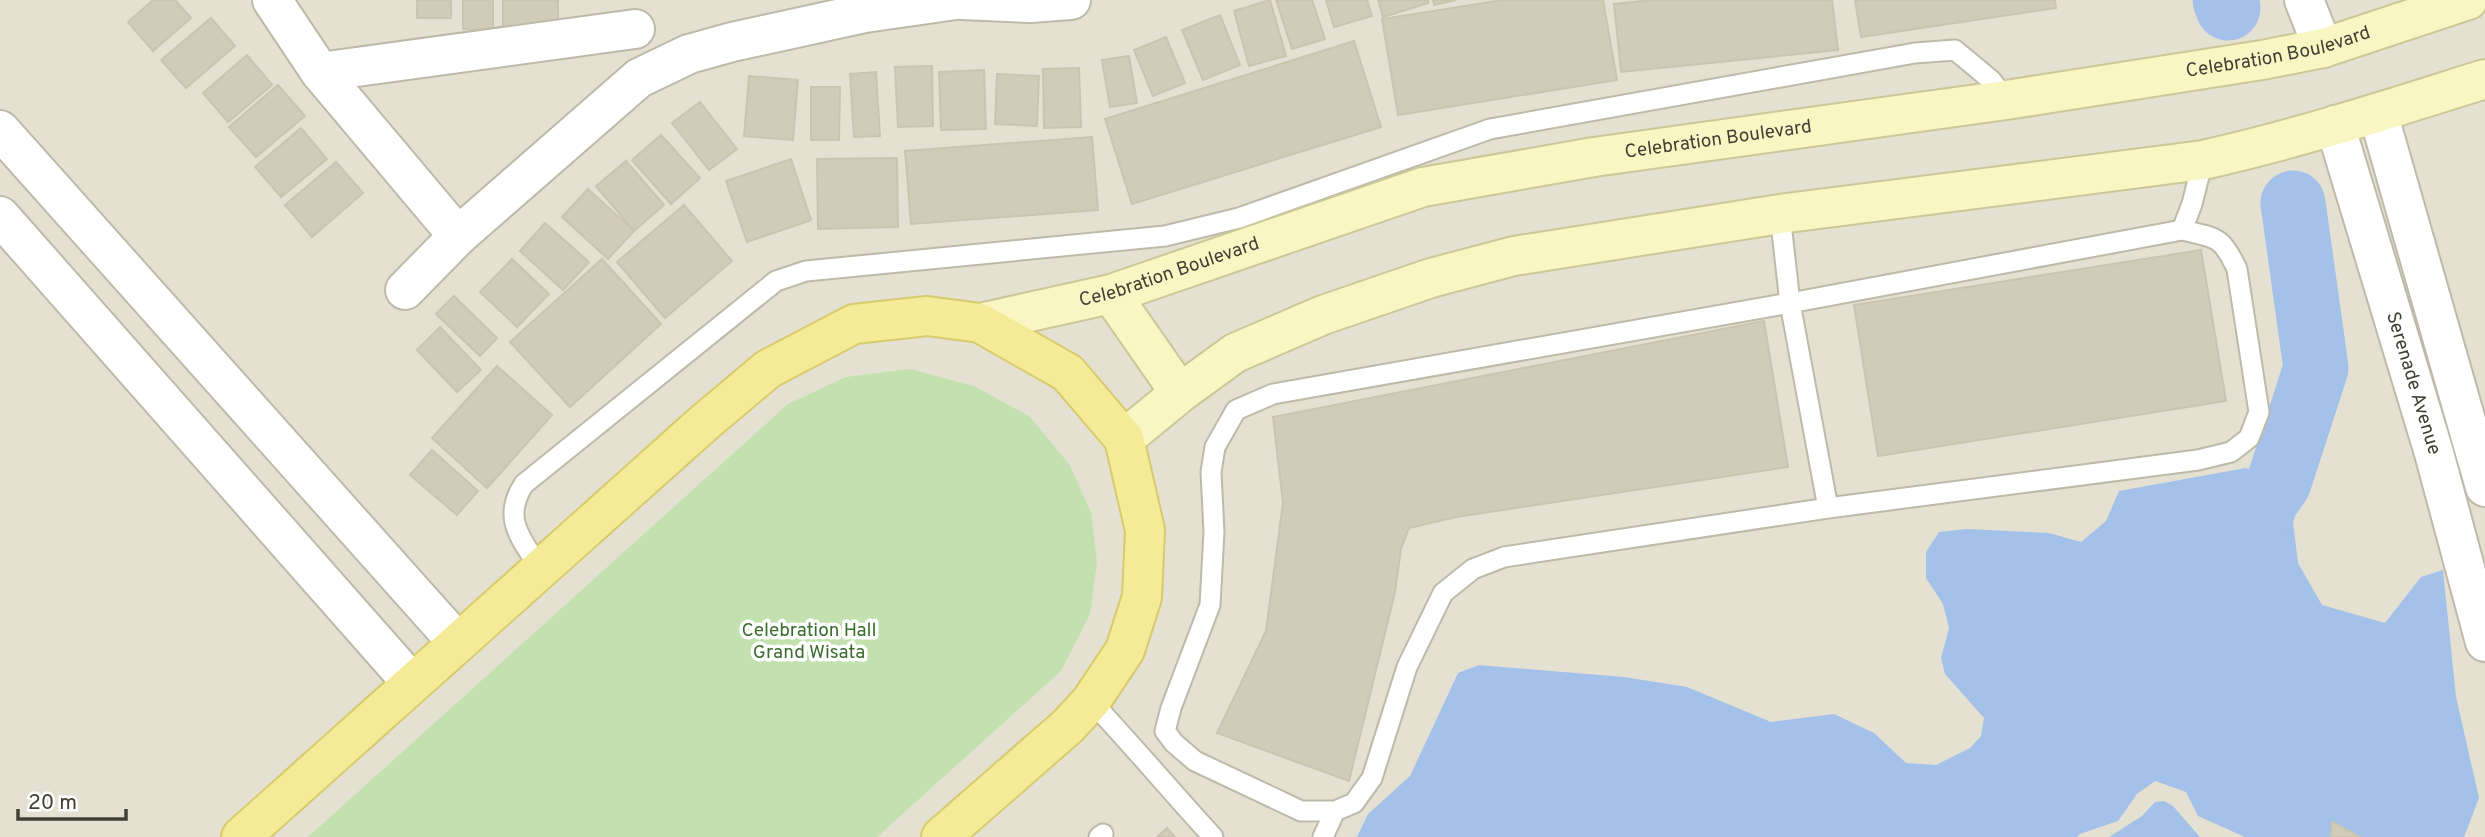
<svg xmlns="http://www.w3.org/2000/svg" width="2485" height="837" font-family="Overpass,sans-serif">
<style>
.residential{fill:#e4e1d2}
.green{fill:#c2e1af}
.water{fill:#a4c1e9}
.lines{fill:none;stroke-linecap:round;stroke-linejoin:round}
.river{stroke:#a4c1e9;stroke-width:65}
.building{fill:#d1ccba;stroke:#cbc4ae;stroke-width:2}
.lane-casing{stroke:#bdbaaa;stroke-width:23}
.street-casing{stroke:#bdbaaa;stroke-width:42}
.secondary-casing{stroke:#ccc796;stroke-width:42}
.primary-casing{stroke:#d8ca6a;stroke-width:42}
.lane{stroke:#fff;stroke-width:19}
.street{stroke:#fff;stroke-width:38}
.secondary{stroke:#f9f6c4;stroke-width:38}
.primary{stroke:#f5ea98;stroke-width:38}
.labels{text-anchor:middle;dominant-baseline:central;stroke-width:7;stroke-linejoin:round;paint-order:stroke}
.street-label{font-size:19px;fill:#413f34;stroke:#fff}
.park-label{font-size:19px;fill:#3b6d2d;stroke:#fff}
</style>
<rect width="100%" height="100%" fill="#f0eee4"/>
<path class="residential" d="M0 0H2485V837H0Z"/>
<path class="green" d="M910 369 974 386 1030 417 1069 464 1091 512 1097 562 1090 614 1061 671 877 837H308L788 404 846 377Z"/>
<path class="water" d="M2246 468 2279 482 2307 483 2293 522 2298 563 2322 605 2385 623 2421 577 2443 570 2456 697 2479 798 2464 837H2245L2198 816 2186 792 2155 781 2137 794 2118 821 2080 834 2077 837H1357L1368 814 1410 776 1458 673 1479 665 1624 677 1687 687 1771 722 1834 714 1874 733 1906 763 1936 765 1970 748 1981 736 1984 718 1945 674 1941 658 1949 628 1943 604 1926 578V552L1939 532 1967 529 2049 533 2081 542 2106 521 2119 491Z
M2164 801 2173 806 2200 837H2109L2142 816 2155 802Z"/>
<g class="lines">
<path class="river" d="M2225 0 2228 8
M2229 554 2279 482 2316 368 2293 203"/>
</g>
<path class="building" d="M153 0H175L191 18 153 51 128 22Z
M417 0H451V18H417Z
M463 0H493V30L463 29Z
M503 0H558V31L503 30Z
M1270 0 1286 56 1249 66 1234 11Z
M1276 0H1312L1325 39 1292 49Z
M1326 0H1367L1372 16 1334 27Z
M1378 0H1428V3L1383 17Z
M1433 0H1456L1434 5Z
M1503 0H1603L1617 80 1398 115 1382 19Z
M1653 0H1832L1838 50 1621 72 1614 4Z
M1855 0H2055L2056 8 1861 37Z
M1220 15 1240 65 1203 80 1182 30Z
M211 18 235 46 186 88 161 60Z
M1166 37 1185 83 1153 96 1134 50Z
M1354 41 1381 127 1132 204 1105 119Z
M247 55 272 85 228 122 203 93Z
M1129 56 1137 103 1110 107 1102 60Z
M932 66 933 126 898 127 895 67Z
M1079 68 1081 127 1044 128 1043 69Z
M984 70 986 129 941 130 939 72Z
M876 72 880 136 854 137 850 74Z
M997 74 1039 76 1037 126 995 124Z
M749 76 798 80 793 140 744 136Z
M278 85 305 116 256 157 229 127Z
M811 87H840L839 140H811Z
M700 102 737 149 709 170 672 123Z
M301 128 327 159 281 197 255 167Z
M661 135 700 178 671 204 632 160Z
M1092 137 1098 210 911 224 905 151Z
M897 158 898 227 818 229 817 159Z
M791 159 811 220 747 242 726 181Z
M626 161 664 205 634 231 596 186Z
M336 162 363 193 312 237 285 205Z
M588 189 634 231 608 259 562 217Z
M684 205 732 261 665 318 617 262Z
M545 223 589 262 563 290 520 251Z
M2201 250 2226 401 1878 456 1854 305Z
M512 259 549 294 517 327 480 292Z
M602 259 661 324 570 407 510 342Z
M454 296 497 338 480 356 436 314Z
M1764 321 1788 467 1456 517 1409 528 1401 549 1395 592 1349 781 1217 733 1266 631 1283 503 1273 417Z
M440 327 481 370 457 392 417 350Z
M497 366 552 415 487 488 432 438Z
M432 450 478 491 457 515 410 475Z
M2332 822 2360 837H2331Z
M1167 828 1175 837H1157Z"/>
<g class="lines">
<defs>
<path id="lane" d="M1780 214 1790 303 1828 508
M2182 230C2216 238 2221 235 2237 269L2259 412 2249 438 2231 452 2198 460 1828 508 1504 557 1473 569 1443 593 1407 667 1372 778 1354 803 1335 811H1301L1195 761 1174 743 1165 731 1171 708 1210 605 1214 532 1211 472 1215 447 1236 410 1273 394 1790 303Z
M2182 230 2192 204 2203 160
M541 570C522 540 501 519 524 484L776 281 806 271 1165 236 1239 218 1490 129 1915 53 1955 50 1991 80 2006 100
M1091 701C1133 746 1172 792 1213 837
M1099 837 1103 834
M1323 837 1335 811"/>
<g id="street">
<path d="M272 0 320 72 458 236"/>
<path d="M962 0 1030 3 1071 0"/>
<path d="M2304 0 2323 48"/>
<path d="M320 72 635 29"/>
<path d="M2378 113 2485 487"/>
<path id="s1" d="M2335 125 2434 453 2485 642"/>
<path d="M0 130 458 643"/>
<path d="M0 216 412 683"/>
<path d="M405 290 458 236 639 78 689 54 732 42 865 13 956 0"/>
</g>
<g id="secondary">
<path d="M1111 294 1180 393"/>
<path id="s2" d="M980 323 1111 294 1423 187 1594 157 2006 100 2262 60 2323 48 2468 0"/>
<path d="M1124 439 1180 393 1235 353 1323 315 1431 278 1514 256 1780 214 2203 160C2298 139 2392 108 2485 79"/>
</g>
<path id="primary" d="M241 837 705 422 768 369 854 324 927 316 980 323 1068 373 1124 439 1145 530 1142 597 1125 650 1091 701 1068 726 941 837"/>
</defs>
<use href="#lane" class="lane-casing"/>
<use href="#street" class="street-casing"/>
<use href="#secondary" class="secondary-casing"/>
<use href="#primary" class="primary-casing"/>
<use href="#lane" class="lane"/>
<use href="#street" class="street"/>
<use href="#secondary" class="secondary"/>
<use href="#primary" class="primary"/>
</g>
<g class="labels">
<g class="street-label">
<text stroke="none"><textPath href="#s2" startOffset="1330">Celebration Boulevard</textPath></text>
<text stroke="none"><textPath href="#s2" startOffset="763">Celebration Boulevard</textPath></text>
<text stroke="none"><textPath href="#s2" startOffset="196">Celebration Boulevard</textPath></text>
<text stroke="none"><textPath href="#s1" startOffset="270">Serenade Avenue</textPath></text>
</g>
<g class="park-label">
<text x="809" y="631">Celebration Hall<tspan x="809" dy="22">Grand Wisata</tspan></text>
</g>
</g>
<path d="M18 809v10h108v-10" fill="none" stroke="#413f34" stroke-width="3.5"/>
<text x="28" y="809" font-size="21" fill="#413f34" stroke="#ffffff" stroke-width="5" paint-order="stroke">20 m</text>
</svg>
